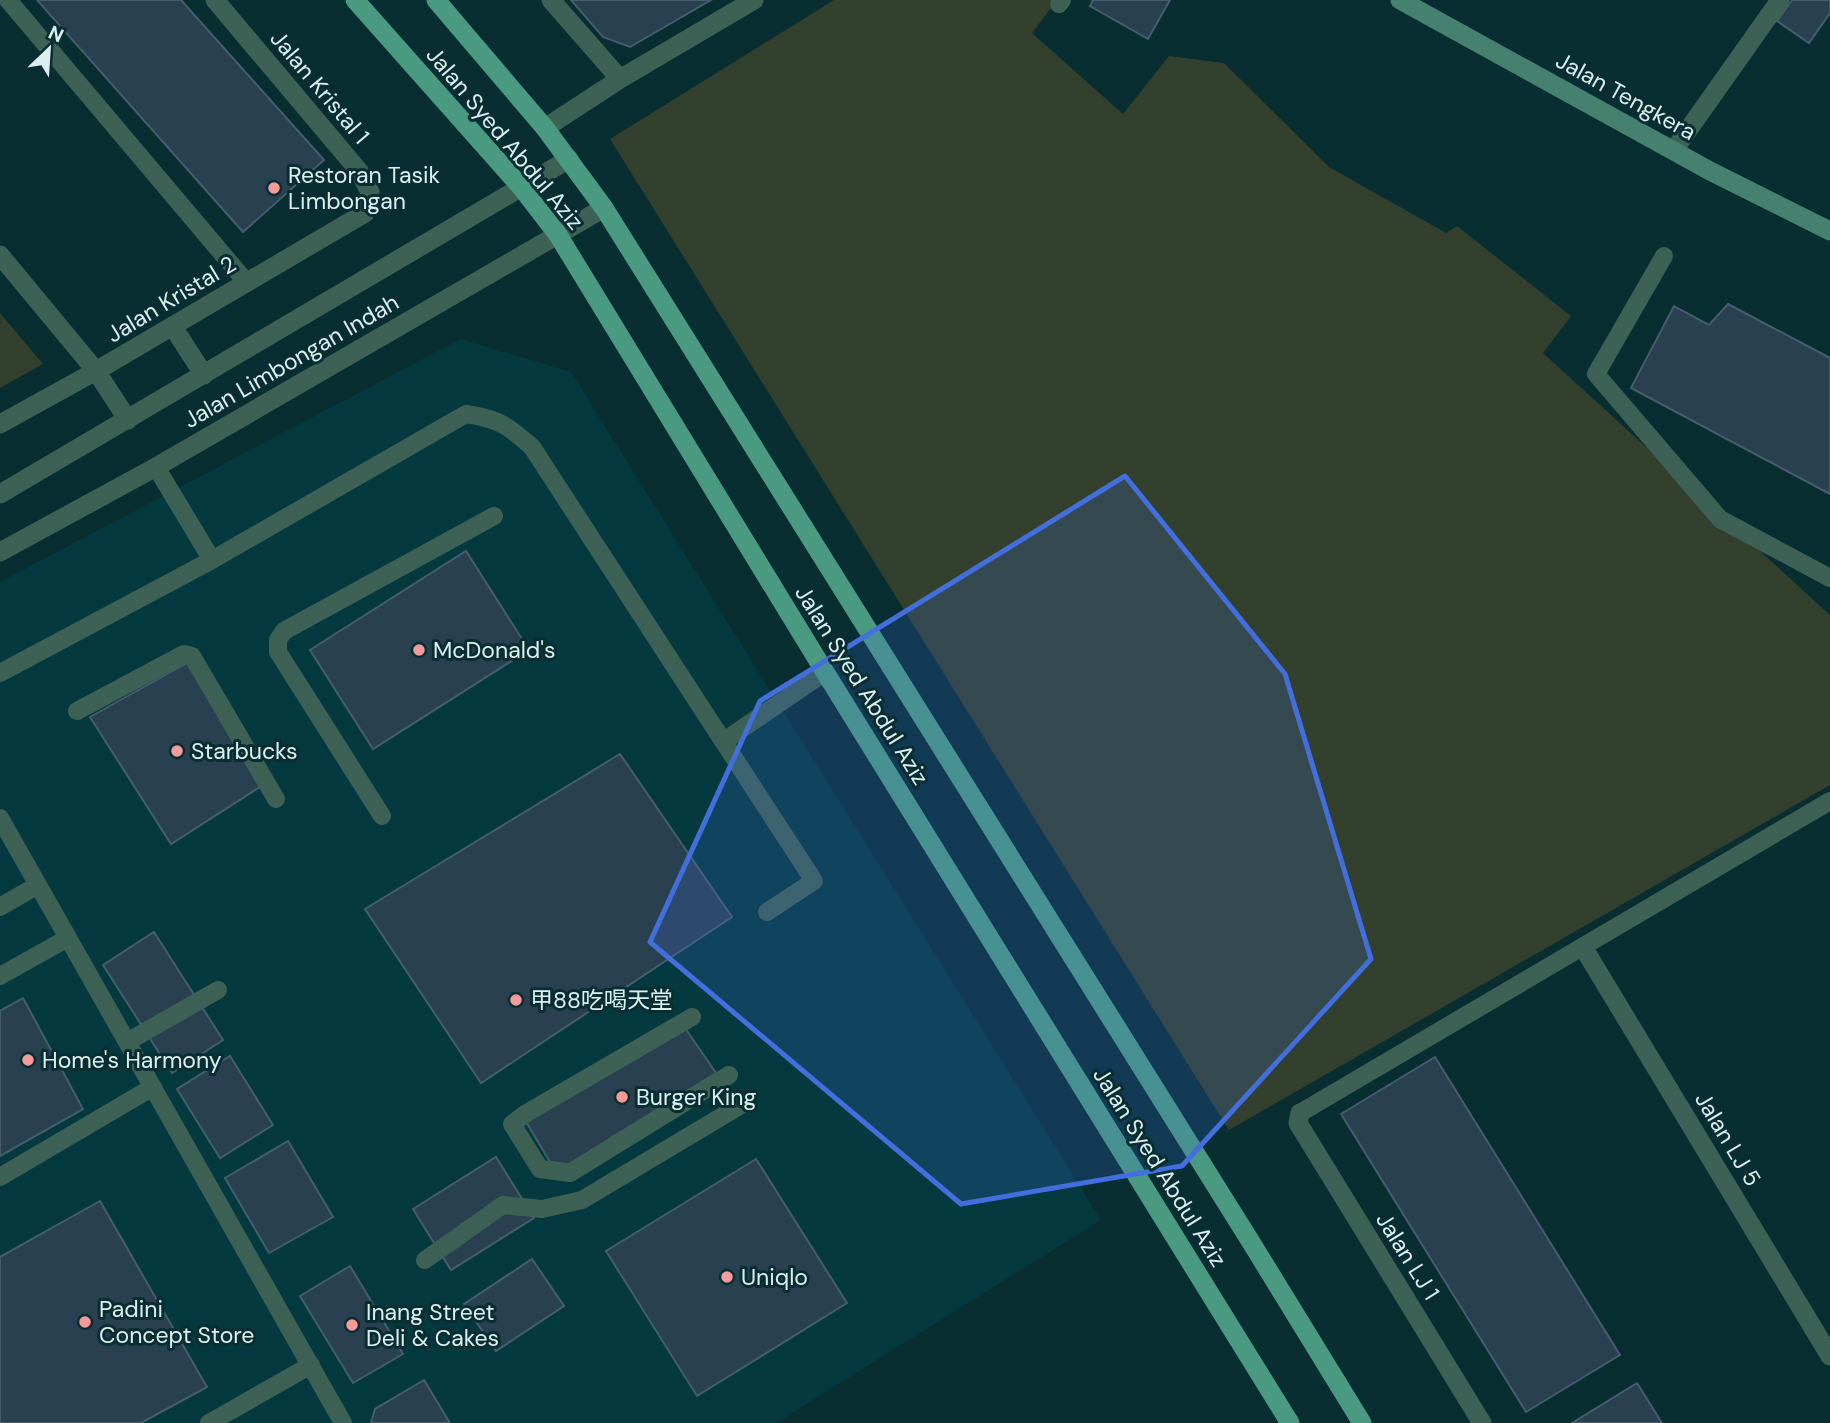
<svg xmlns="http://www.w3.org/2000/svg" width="1830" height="1423" font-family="'DM Sans','Noto Sans SC',sans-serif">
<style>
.built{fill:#043a3f}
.green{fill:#33402e}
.building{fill:#284050;stroke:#445d6f;stroke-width:2}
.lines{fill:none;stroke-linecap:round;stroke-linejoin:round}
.service{stroke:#3d6155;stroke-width:18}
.minor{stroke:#3d6155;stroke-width:19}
.secondary{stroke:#45816e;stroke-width:19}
.primary{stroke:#4a9a81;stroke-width:19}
.marked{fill:#436edd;fill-opacity:0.2;stroke:#436edd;stroke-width:5;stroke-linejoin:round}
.poi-dot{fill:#f59b9b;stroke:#082e32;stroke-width:2.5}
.labels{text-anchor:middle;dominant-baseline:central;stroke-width:6;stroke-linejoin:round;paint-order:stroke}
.street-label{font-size:23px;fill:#dbeff1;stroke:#082e32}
.poi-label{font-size:23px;fill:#dbeff1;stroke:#082e32;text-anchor:start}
</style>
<rect width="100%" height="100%" fill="#082e32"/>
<path class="built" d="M461 339 571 372 1101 1220 776 1423H0V582Z"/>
<path class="green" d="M834 0H1057L1032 33 1123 114 1169 56 1224 63 1329 167 1446 233 1457 226 1571 316 1543 353 1830 615V785L1229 1130 610 139Z
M0 313 43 364 0 388Z"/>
<path class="building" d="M37 0H181L324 160 243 232Z
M571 0H711L630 47 603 37Z
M1093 0H1170L1148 39 1090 6Z
M1792 0H1830V13L1809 43 1777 21Z
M1728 304 1830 358V494L1631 388 1674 306 1709 325Z
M466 551 529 650 373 749 310 650Z
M187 663 263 785 171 844 90 717Z
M620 754 732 917 481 1083 365 909Z
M154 932 223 1040 172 1073 103 965Z
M23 998 83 1109 0 1156V1011Z
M685 1028 716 1073 569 1164 550 1162 525 1120Z
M230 1056 273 1125 220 1158 177 1089Z
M1435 1057 1620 1355 1526 1412 1341 1114Z
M288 1141 333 1217 269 1253 225 1178Z
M496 1157 534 1218 451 1270 413 1209Z
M756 1159 847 1303 697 1396 606 1251Z
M100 1201 207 1387 141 1423H0V1257Z
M532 1259 564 1306 496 1351 464 1304Z
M350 1266 403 1354 353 1383 300 1296Z
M424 1380 450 1423H371L375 1409Z
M1637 1383 1662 1423H1572Z"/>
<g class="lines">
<path class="service" d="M8 0 247 283
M1059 4 1062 0
M1664 256 1596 374 1720 519 1830 578
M156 467 212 560
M0 673 212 560 466 414C499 419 507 425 532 447L814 881 767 912
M77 711 184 654 192 656 276 799
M724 741 825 672
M382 816 278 652V640L284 631 494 516
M0 818 343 1423
M0 907 38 885
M0 976 68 938
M692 1017 525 1114 512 1124 540 1169 570 1173 729 1075
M127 1042 218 990
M1300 1113 1830 801
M0 1177 153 1087
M425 1260 503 1205 542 1209 582 1200 746 1102
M209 1423 311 1365"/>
<path class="minor" d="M551 0 620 79
M545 128 620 79 754 0
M1674 150 1780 0
M0 255 96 371 128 420
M173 327 204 375
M0 424 96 371 365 213 370 192 359 171 215 0
M0 494 569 159
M0 552 156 467 604 208
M1583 947 1830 1356
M1300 1113 1298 1123 1482 1423"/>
<path class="secondary" d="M1400 0 1710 171 1830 231"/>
<path class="primary" d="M355 0 521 187 558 235 825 672 1290 1423
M436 0 545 128 604 208 1254 1247 1362 1423"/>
</g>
<path class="marked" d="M1125 476 1285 674 1371 959 1182 1166 961 1204 650 942 760 701Z"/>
<g class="poi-dot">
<circle cx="274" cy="188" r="7"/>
<circle cx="419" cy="650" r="7"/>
<circle cx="177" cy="751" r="7"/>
<circle cx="516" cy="1000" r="7"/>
<circle cx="28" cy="1060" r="7"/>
<circle cx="622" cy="1097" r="7"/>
<circle cx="727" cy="1277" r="7"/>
<circle cx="85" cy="1322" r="7"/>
<circle cx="352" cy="1325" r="7"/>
</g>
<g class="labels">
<g class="street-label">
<text transform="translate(320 87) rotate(50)">Jalan Kristal 1</text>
<text transform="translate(1626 96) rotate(29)">Jalan Tengkera</text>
<text transform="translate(505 138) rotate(50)">Jalan Syed Abdul Aziz</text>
<text transform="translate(171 299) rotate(-31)">Jalan Kristal 2</text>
<text transform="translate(291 361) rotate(-30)">Jalan Limbongan Indah</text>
<text transform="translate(862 685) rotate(58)">Jalan Syed Abdul Aziz</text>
<text transform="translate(1728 1139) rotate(59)">Jalan LJ 5</text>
<text transform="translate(1160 1167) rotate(58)">Jalan Syed Abdul Aziz</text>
<text transform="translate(1408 1256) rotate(58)">Jalan LJ 1</text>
</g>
<g class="poi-label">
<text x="288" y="175">Restoran Tasik<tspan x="288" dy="26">Limbongan</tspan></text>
<text x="433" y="650">McDonald's</text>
<text x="191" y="751">Starbucks</text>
<text x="530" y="1000">甲88吃喝天堂</text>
<text x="42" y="1060">Home's Harmony</text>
<text x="636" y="1097">Burger King</text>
<text x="741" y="1277">Uniqlo</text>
<text x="99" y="1309">Padini<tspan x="99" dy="26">Concept Store</tspan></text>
<text x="366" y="1312">Inang Street<tspan x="366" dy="26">Deli &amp; Cakes</tspan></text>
</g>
</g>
<g transform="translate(49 49) rotate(25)" stroke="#082e32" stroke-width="5" paint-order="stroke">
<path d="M0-5L12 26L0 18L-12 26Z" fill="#dbeff1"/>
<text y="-10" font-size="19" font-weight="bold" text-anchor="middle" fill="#dbeff1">N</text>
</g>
</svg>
